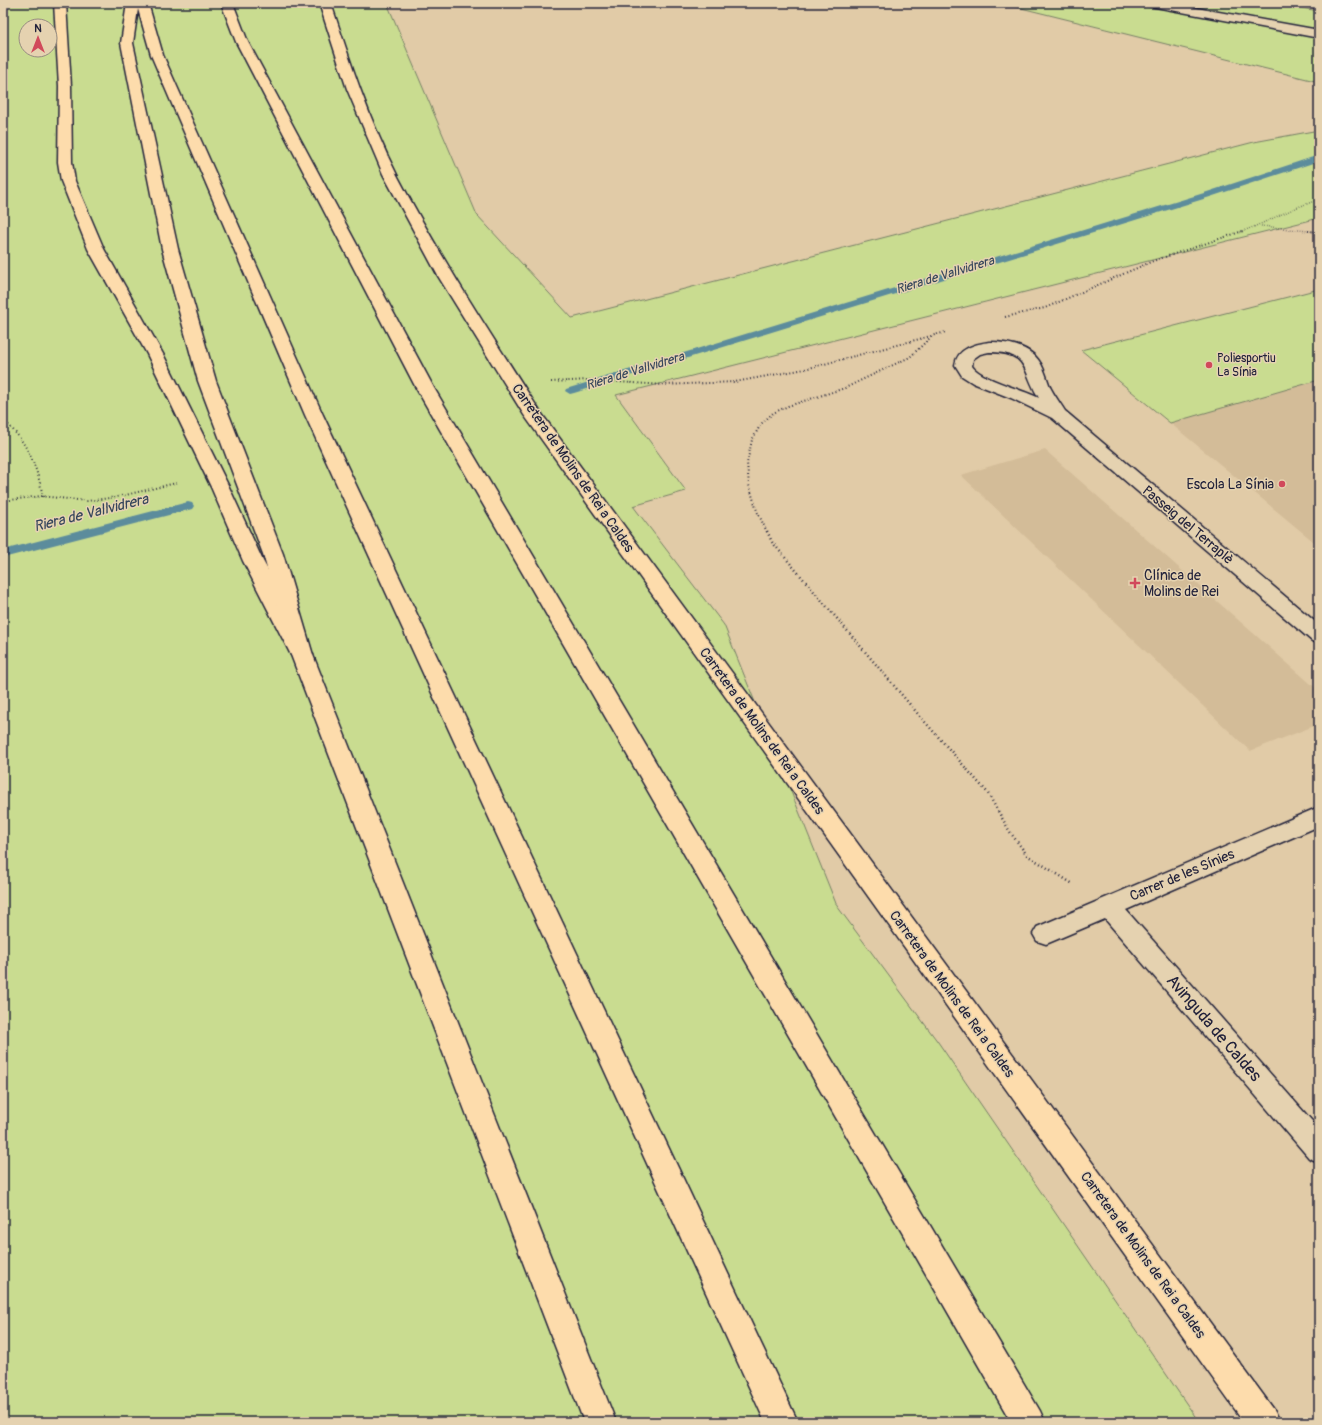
<svg xmlns="http://www.w3.org/2000/svg" width="1322" height="1425" font-family="Pangolin,sans-serif">
<style>
.built{fill:#d3bc98}
.green{fill:#c9dc90;stroke:#767f66;fill-rule:evenodd}
.lines{fill:none;stroke-linecap:round;stroke-linejoin:round}
.stream{fill:#5c8c9c;fill-rule:evenodd}
.minor-casing{stroke:#22223b;stroke-width:3}
.major-casing{stroke:#22223b;stroke-width:3}
.highway-casing{stroke:#22223b;stroke-width:3}
.path-far2{stroke:#22223b;stroke-width:1.5;stroke-dasharray:0.5 2;stroke-linecap:butt}
.path-far1{stroke:#22223b;stroke-width:2;stroke-dasharray:1 2.5;stroke-linecap:butt}
.path{stroke:#22223b;stroke-width:2.5;stroke-dasharray:1 3;stroke-linecap:butt}
.minor{fill:#e5d2b0;fill-rule:evenodd}
.major{fill:#fddcac;fill-rule:evenodd}
.highway{fill:#fddcac;fill-rule:evenodd}
.rail-casing{stroke:#22223b;stroke-width:3}
.rail{stroke:#e5d2b0;stroke-width:2;stroke-dasharray:5.5;stroke-linecap:butt}
.poi-dot{fill:#d1495b;stroke:#e5d2b0;stroke-width:1.5}
.labels{text-anchor:middle;dominant-baseline:central;stroke-width:3;stroke-linejoin:round;paint-order:stroke}
.far-poi-label{font-size:12px;fill:#22223b;stroke:#e5d2b0;text-anchor:start}
.far-water-label{font-size:13px;font-style:italic;fill:#35455b;stroke:#e5d2b0}
.street-label{font-size:14px;fill:#22223b;stroke:#e5d2b0}
.poi-label{font-size:14px;fill:#22223b;stroke:#e5d2b0;text-anchor:end}
.water-label{font-size:15px;font-style:italic;fill:#35455b;stroke:#e5d2b0}
.near-street-label{font-size:17px;fill:#22223b;stroke:#e5d2b0}
</style>
<rect width="100%" height="100%" fill="#e1cba7"/>
<filter id="ink" filterUnits="userSpaceOnUse"><feTurbulence type="fractalNoise" baseFrequency=".025" numOctaves="2"/><feDisplacementMap in="SourceGraphic" scale="8" xChannelSelector="R" yChannelSelector="G"/><feConvolveMatrix kernelMatrix="1 2 1 2 8 2 1 2 1" color-interpolation-filters="sRGB"/></filter>
<g filter="url(#ink)">
<path class="built" d="M1273 3H1319V11Z
M1319 380V546L1170 423Z
M1045 450 1319 691V724L1250 751 961 475Z"/>
<path class="green" d="M3 3H387L477 215 572 318 1254 142 1319 130V218L616 395 686 491 633 506 724 625 837 906 938 1042 1199 1422H3ZM26 26H50V50H26Z
M1001 3H1273L1319 11V82Z
M1319 289V380L1170 423 1081 350Z"/>
<g class="lines">
<path class="stream" d="M1319 155V161L1210 197 574 393 570 394 565 391 566 389 1204 193Z
M188 502 192 503 194 506 192 509 3 558V550Z"/>
<defs>
<path id="minor" d="M1144 3H1169L1319 30V38L1150 6 1146 5Z
M989 342C1008 342 1031 346 1041 364 1045 371 1047 379 1050 387 1054 395 1060 403 1065 411L1319 625V643L1312 641 1052 418 1011 398 973 383 962 376 955 365C957 348 976 344 989 342ZM989 352C1030 352 1022 371 1039 398 1024 390 980 379 972 366L973 359 980 354Z
M1319 807V826L1126 910 1319 1129V1162L1309 1158 1105 919 1046 944 1037 941 1033 934 1037 927Z"/>
<path id="major" d="M54 3H66L71 86 72 162 75 181 104 249 163 354 229 487 263 561 313 655 616 1422H584L291 655 243 561 211 487 147 354 88 249 61 181 58 162 59 86Z
M319 3H331C350 61 369 120 397 175 440 257 491 335 541 413L1275 1411 1280 1422H1244L524 415 438 276 383 174 347 89Z"/>
<path id="highway" d="M127 3H148L163 55 323 415 798 1422H765L305 415 151 55 138 9 133 43 178 249 216 381 283 554 313 655 309 660 302 662 295 660 291 655 263 554 198 381 162 249 121 43Z
M221 3H233L248 42 434 388 1040 1411 1045 1422H1011L416 388 236 42Z"/>
</defs>
<use href="#minor" class="minor-casing"/>
<use href="#major" class="major-casing"/>
<use href="#highway" class="highway-casing"/>
<path class="path-far2" d="M1261 226 1318 232
M1240 232C1267 223 1292 207 1319 200"/>
<path class="path-far1" d="M1308 231 1319 232
M1005 317 1045 308 1153 261 1243 231
M551 382 589 380 663 385 735 382 805 369 946 332
M3 420C27 441 37 466 43 497
M3 501 41 496 87 501 117 497 176 483
M767 532 757 511 749 485 747 463 752 440 761 424 773 413 788 406 845 388 910 357 933 335"/>
<path class="path" d="M767 531 772 542 918 714 987 792 1010 832 1027 855 1073 884"/>
<use href="#minor" class="minor"/>
<use href="#major" class="major"/>
<use href="#highway" class="highway"/>
<defs>
<path id="rail" d="M1298 3 1319 7"/>
</defs>
<use href="#rail" class="rail-casing"/>
<use href="#rail" class="rail"/>
</g>
</g>
<g class="poi-dot">
<circle cx="1209" cy="365" r="4"/>
<circle cx="1282" cy="484" r="4"/>
<path d="M1133 577h4v4h4v4h-4v4h-4v-4h-4v-4h4z"/>
</g>
<g class="labels">
<g class="far-poi-label">
<text x="1217" y="358">Poliesportiu<tspan x="1217" dy="14">La Sínia</tspan></text>
</g>
<g class="far-water-label">
<text transform="translate(945 275) rotate(-17)">Riera de Vallvidrera</text>
<text transform="translate(635 371) rotate(-17)">Riera de Vallvidrera</text>
</g>
<g class="street-label">
<text transform="translate(573 468) rotate(55)">Carretera de Molins de Rei a Caldes</text>
<text transform="translate(1188 525) rotate(40)">Passeig del Terraplè</text>
<text transform="translate(762 731) rotate(54)">Carretera de Molins de Rei a Caldes</text>
<text transform="translate(1182 875) rotate(-23)">Carrer de les Sínies</text>
<text transform="translate(952 994) rotate(54)">Carretera de Molins de Rei a Caldes</text>
<text transform="translate(1143 1255) rotate(54)">Carretera de Molins de Rei a Caldes</text>
</g>
<g class="poi-label">
<text x="1274" y="484">Escola La Sínia</text>
<text x="1144" y="575" text-anchor="start">Clínica de<tspan x="1144" dy="16">Molins de Rei</tspan></text>
</g>
<g class="water-label">
<text transform="translate(91 513) rotate(-14)">Riera de Vallvidrera</text>
</g>
<g class="near-street-label">
<text transform="translate(1214 1028) rotate(49)">Avinguda de Caldes</text>
</g>
</g>
<rect width="1322" height="1425" fill="none" stroke="#e5d2b0" stroke-width="16"/>
<rect x="8" y="8" width="1306" height="1409" fill="none" stroke="#22223b" stroke-width="1.5" filter="url(#ink)"/>
<g transform="translate(38 38)"><circle r="19" fill="#e5d2b0" stroke="#978c81"/>
<path d="M0-3L7 15L0 10L-7 15Z" fill="#d1495b"/>
<text y="-6" font-size="11" font-weight="bold" text-anchor="middle" fill="#22223b">N</text>
</g>
</svg>
